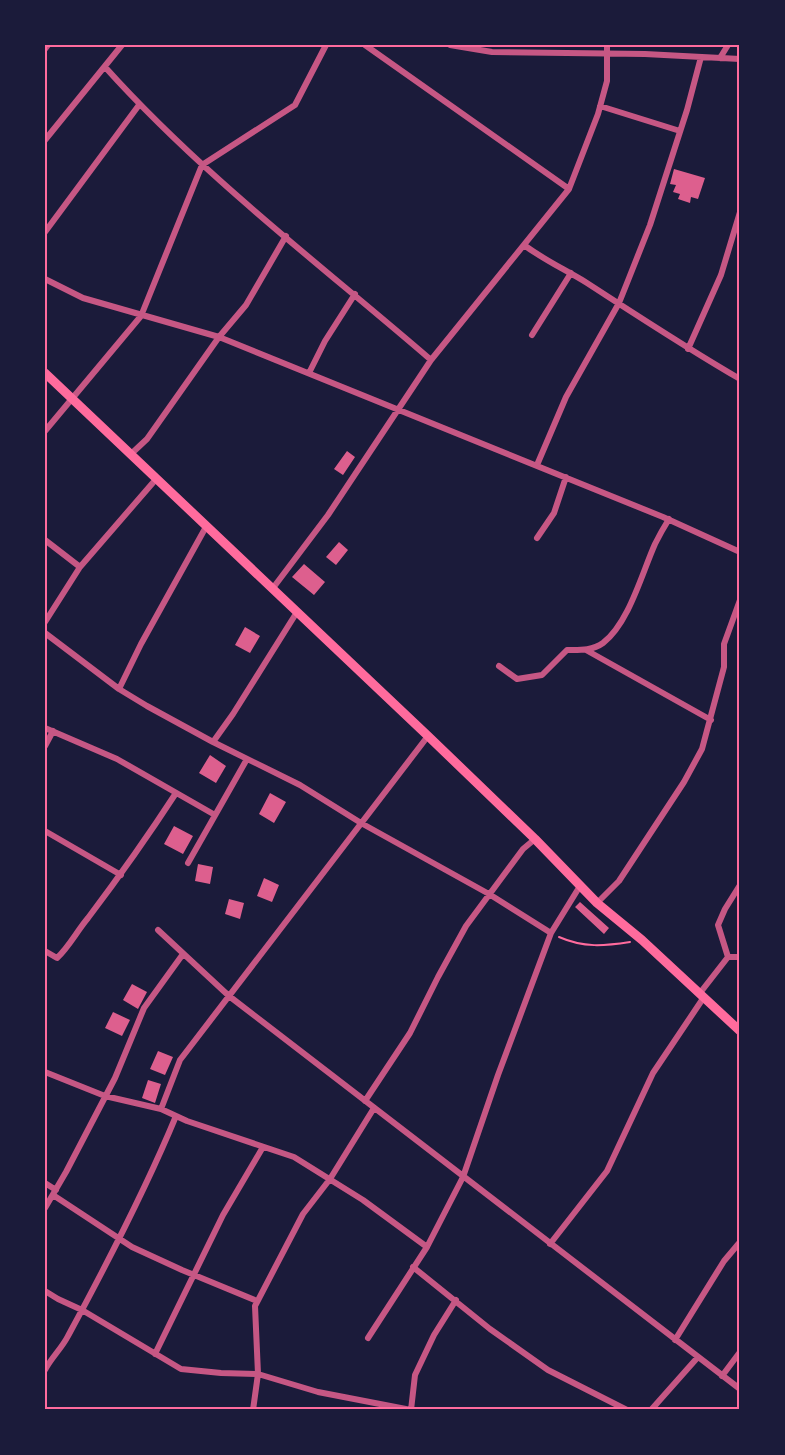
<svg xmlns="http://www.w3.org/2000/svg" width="785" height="1455" font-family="'Fira Sans Condensed',sans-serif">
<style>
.building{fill:#dd5f8e}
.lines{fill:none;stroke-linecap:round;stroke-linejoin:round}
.path{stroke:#ff6b9d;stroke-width:2}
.minor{stroke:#c65784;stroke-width:6}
.trunk{stroke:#ff6b9d;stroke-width:9}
.neatline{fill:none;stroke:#ff6b9d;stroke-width:2}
</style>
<rect width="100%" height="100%" fill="#1b1b3a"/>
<path class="building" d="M674 169 705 178 698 199 691 197 690 203 678 199 680 194 673 192 676 185 670 184Z
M347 451 355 457 343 475 334 469Z
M339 542 348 550 336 565 326 557Z
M304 564 325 582 314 595 292 577Z
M245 627 260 636 250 653 235 645Z
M210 755 226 766 216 783 199 773Z
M270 793 286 802 274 823 259 814Z
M174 826 193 836 183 854 164 844Z
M198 864 213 867 210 884 195 881Z
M264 878 279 885 272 902 257 896Z
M229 899 244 903 240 919 225 914Z
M580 902 609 928 604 934 575 907Z
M132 984 147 992 138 1009 123 1000Z
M113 1012 130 1020 122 1036 105 1028Z
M158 1051 173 1057 165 1075 150 1069Z
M148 1080 161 1084 155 1103 142 1098Z"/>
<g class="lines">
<path class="path" d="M559 937C584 948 604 946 630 942"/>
<path class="minor" d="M365 45 569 189
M450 45 492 52 645 54 740 59
M45 49 48 45
M720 58 728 45
M105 67C203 176 321 265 431 360
M600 106 680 131
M45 140 122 45
M45 232 139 105
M524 245C544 260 566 270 587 283 638 316 688 349 740 379
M45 279 83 298 219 337 663 517 740 552
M532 335 571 273
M688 349 721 275 740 212
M309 373 325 341 355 294
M45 431 141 316 202 165 295 105 326 45
M131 454 147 439 219 337 246 305 286 236
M537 465 566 397 619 303 629 278 650 225 687 110 701 57
M537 538 554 513 566 477
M45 540 80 567
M273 588 328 515 431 360 569 189 598 114 607 81V45
M45 622 80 567 157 478
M45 633 119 689 147 706 213 742 300 785 361 823 489 894 551 933
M586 650 711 720
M499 666 517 679 542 675 567 650C579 650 592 651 603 643 629 623 642 573 655 544 659 536 664 527 669 519
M119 689 141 644 207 525
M45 728 117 759 215 815
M213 742 233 714 297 612
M45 746 53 731
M45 831 121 875
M188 863 247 759
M597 903 619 881 684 782 702 749 724 667V644L740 600
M158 930 229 996 740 1389
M45 951 57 958C69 947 77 931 88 918 119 877 148 836 176 793
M728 957 718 925 725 909 740 885
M728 957H740
M700 993 728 957
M45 1072 105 1096 161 1109 187 1121 294 1157 363 1200 427 1247
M365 1101 410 1033 438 977 466 926 523 849 535 839
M161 1109 180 1060 428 736
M45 1183 56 1190
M53 1195 132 1247 182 1270 257 1301
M45 1208 66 1172 115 1078 144 1008 183 954
M550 1244 607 1171 653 1073 704 997
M413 1267 490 1329 548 1370 627 1410
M45 1291 58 1299 82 1310 181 1369 221 1373 258 1374 318 1392 411 1410
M368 1338 427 1247 463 1177 498 1075 551 933 580 886
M675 1340 724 1261 740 1242
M155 1354 223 1215 263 1147
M45 1370C51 1358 62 1348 68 1336 107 1264 145 1191 176 1116
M722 1376 740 1352
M253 1410 258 1374 255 1306 303 1214 330 1179 374 1108
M411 1410 415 1375 434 1335 456 1300
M651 1410 698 1357"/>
<path class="trunk" d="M45 373 428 736 535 839 597 903 642 940 740 1031"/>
</g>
<rect width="785" height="1455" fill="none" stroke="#1b1b3a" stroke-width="93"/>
<rect x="46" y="46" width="692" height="1362" class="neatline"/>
</svg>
